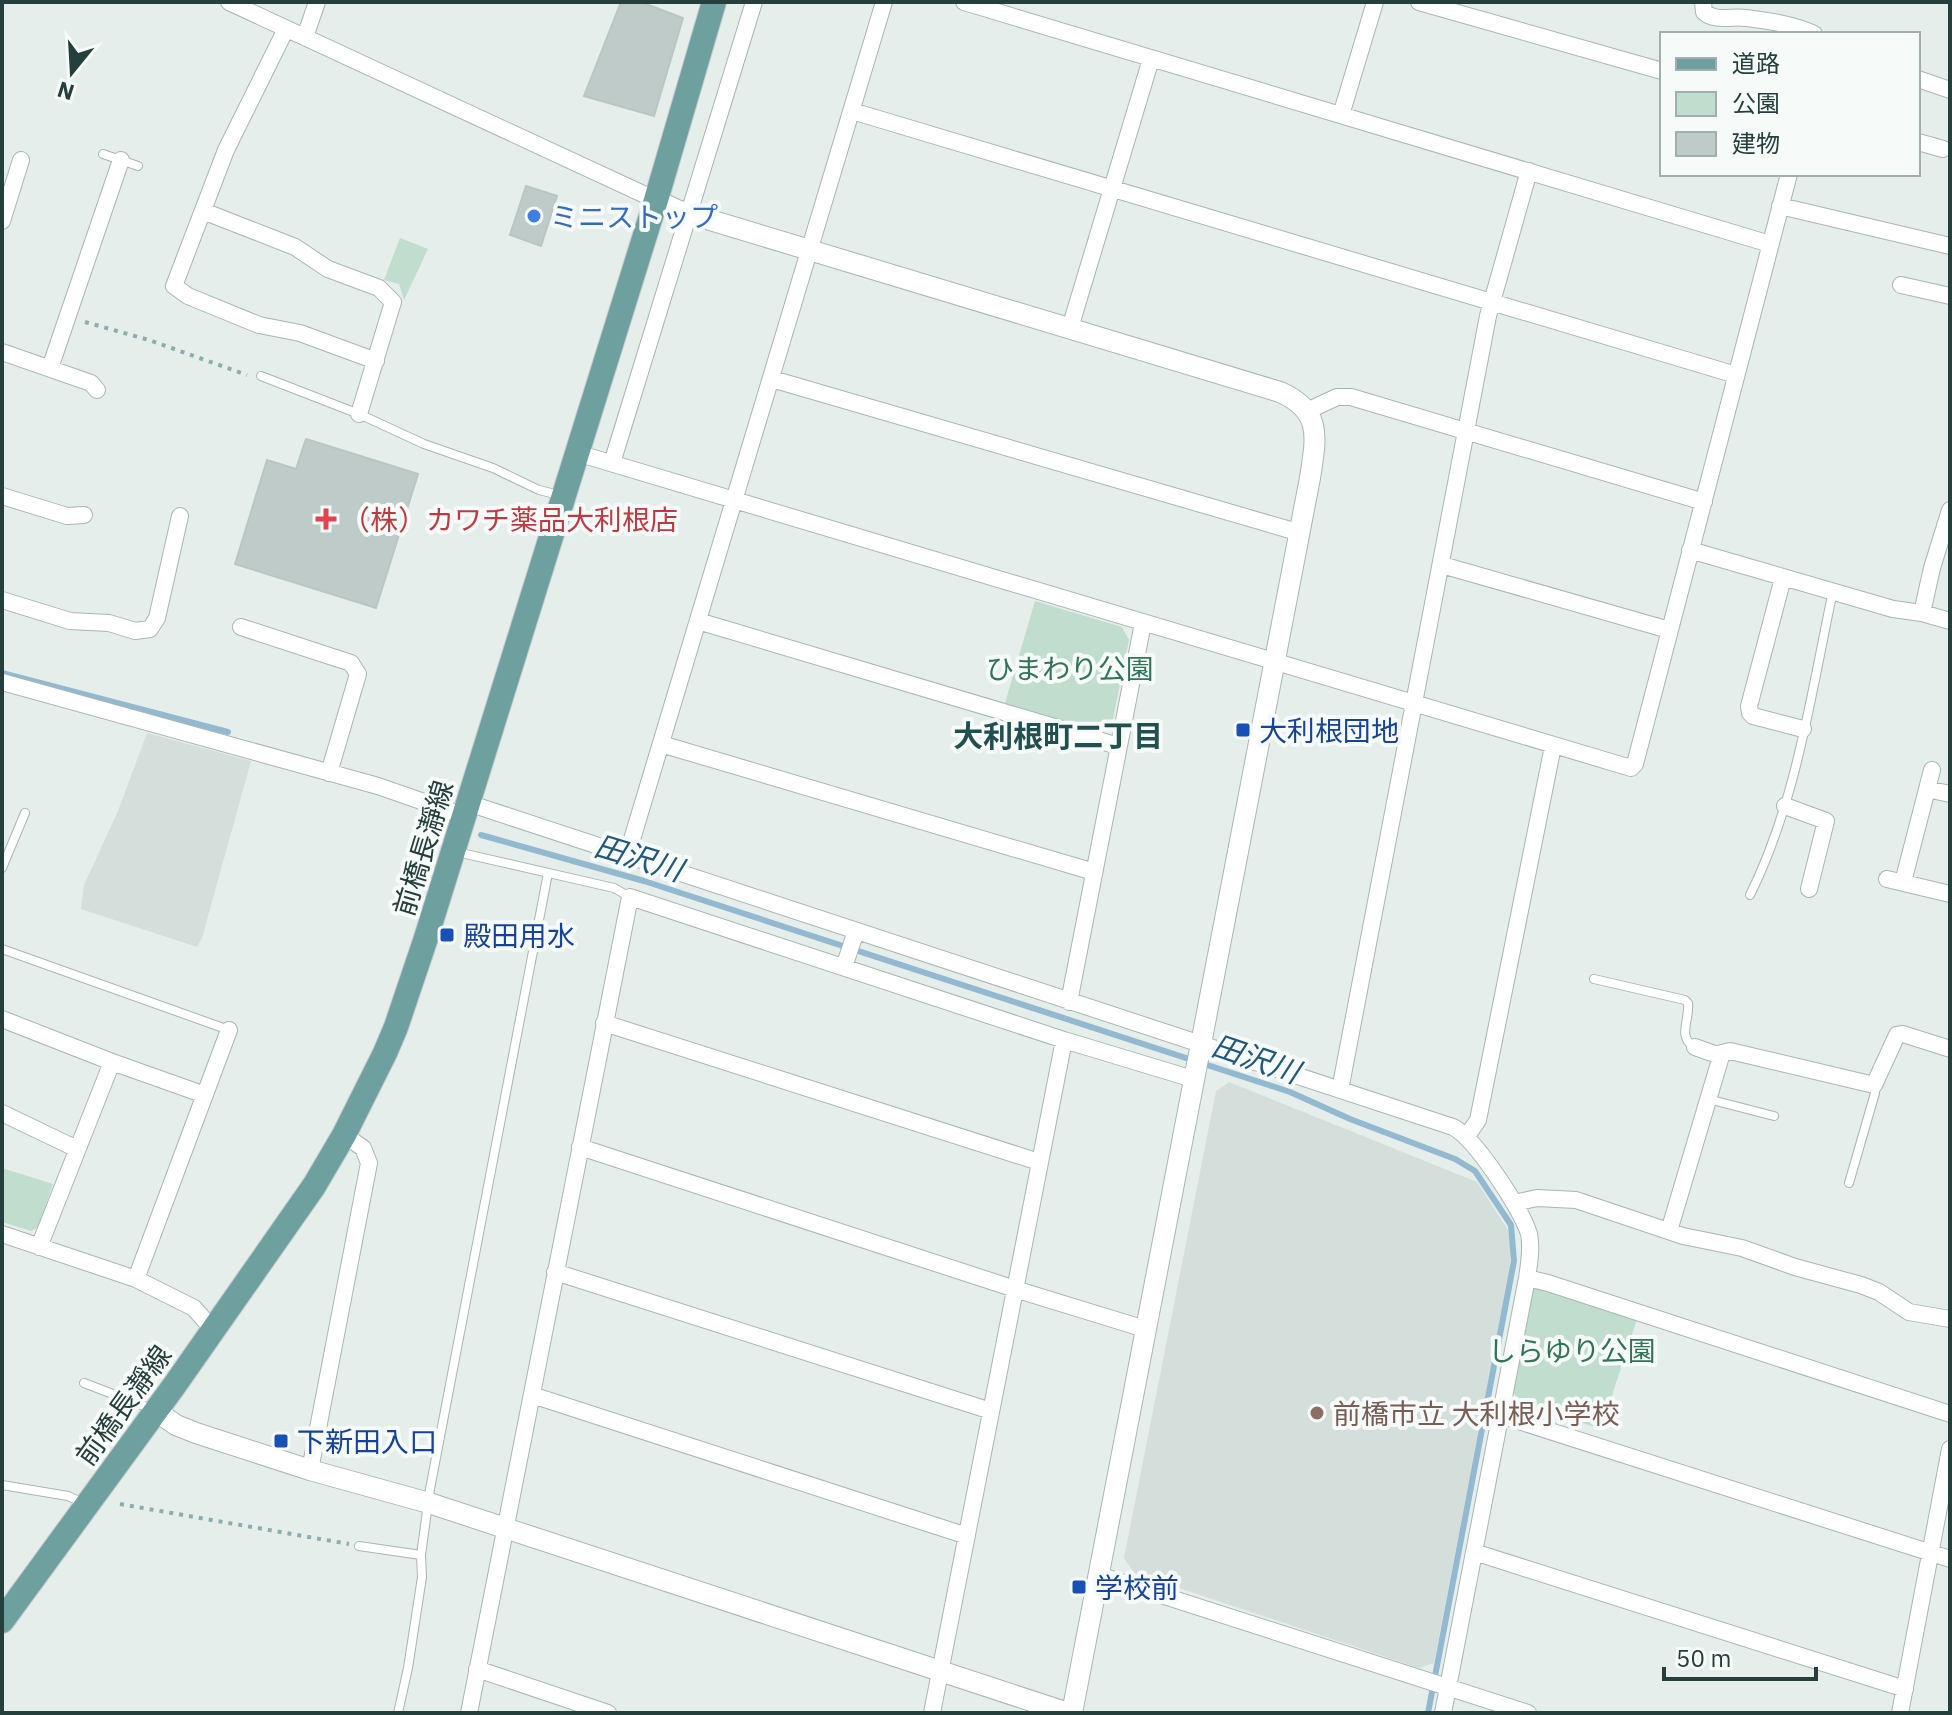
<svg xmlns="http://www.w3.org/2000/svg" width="1952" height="1715" font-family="'IBM Plex Sans','Noto Sans JP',sans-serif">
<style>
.built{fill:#d4dedb}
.green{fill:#c0ddce}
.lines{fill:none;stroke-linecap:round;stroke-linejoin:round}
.stream{stroke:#92b9cf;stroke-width:6}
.building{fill:#becbc8;stroke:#b8c7c4;stroke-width:2}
.service-casing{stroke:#a8b6b4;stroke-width:10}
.minor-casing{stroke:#a8b6b4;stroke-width:18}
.tertiary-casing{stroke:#a8b6b4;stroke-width:22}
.primary-casing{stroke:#c2c9c9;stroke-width:26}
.path{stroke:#88afab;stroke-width:4;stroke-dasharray:4 6;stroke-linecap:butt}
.service{stroke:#fff;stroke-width:8}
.minor{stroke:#fff;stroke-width:16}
.tertiary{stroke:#fff;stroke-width:20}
.primary{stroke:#6da09e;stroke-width:24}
.shop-dot{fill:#3f7fe0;stroke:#f6faf9;stroke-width:3}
.health-dot{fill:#e0444e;stroke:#f6faf9;stroke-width:3}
.transit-dot{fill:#1a4fb4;stroke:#f6faf9;stroke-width:3}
.education-dot{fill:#8d6e63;stroke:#f6faf9;stroke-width:3}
.labels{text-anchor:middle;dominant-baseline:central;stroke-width:8;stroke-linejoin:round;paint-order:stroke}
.shop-label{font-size:28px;fill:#366cbe;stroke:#f6faf9;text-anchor:start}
.health-label{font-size:28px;fill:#be3a42;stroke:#f6faf9;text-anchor:start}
.park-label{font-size:28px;fill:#327459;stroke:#f6faf9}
.transit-label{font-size:28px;fill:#164399;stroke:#f6faf9;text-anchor:start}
.street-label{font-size:28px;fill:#253f3d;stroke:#f6faf9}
.education-label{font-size:28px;fill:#785e54;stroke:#f6faf9;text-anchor:start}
.neighbourhood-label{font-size:30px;font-weight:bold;fill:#22504e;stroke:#f6faf9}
.water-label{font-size:30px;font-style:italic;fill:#225878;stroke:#f6faf9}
</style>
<rect width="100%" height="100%" fill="#e6eeec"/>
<path class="built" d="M147 733 251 761 202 938 197 947 81 909 84 885 118 811Z
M1229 1082 1477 1182 1508 1230 1511 1243 1510 1268 1434 1663 1419 1668 1134 1573 1124 1558 1216 1091Z"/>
<path class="green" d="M400 238 428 249 404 300 399 284 384 280Z
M1035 601 1122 627 1129 640 1111 728 1101 733 1005 703Z
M2 1168 53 1184 38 1227 31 1231 2 1222Z
M1548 1283 1639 1313 1601 1429 1520 1403 1512 1390 1530 1290Z"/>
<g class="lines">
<path class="stream" d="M2 673 228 732
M481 835 644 881 1290 1092 1350 1119 1455 1159 1475 1171 1511 1225 1514 1261 1428 1713"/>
</g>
<path class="building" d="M621 2H641L683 18 654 116 584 96Z
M526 186 557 196 541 246 510 235Z
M306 439 418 474 376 608 235 564 267 460 296 469Z"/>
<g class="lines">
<defs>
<path id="service" d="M103 154 138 166
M261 376 359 414 424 444 493 468 539 490 559 495
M457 852 614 888 630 897
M2 868 25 813
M1750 895C1797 800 1811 693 1833 591
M2 949 229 1030
M1594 979 1685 1000 1688 1003C1690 1020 1677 1036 1694 1047
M1708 1099 1774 1116
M1849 1183 1875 1093 1874 1085
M84 1383 152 1409
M2 1485 68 1496 86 1504
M359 1546 421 1555
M398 1713 408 1668 422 1577 421 1555 430 1489 548 873"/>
<path id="minor" d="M229 2 656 200
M964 2 1770 244
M1419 2 1662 71
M1703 2 1704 12C1715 22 1732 16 1746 18 1769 21 1793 24 1814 34
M286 29 226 150 174 286 188 296 259 325 300 333 376 361
M305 37 317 2
M1918 79 1950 90
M852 111 1736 375
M1341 115 1375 2
M1918 142 1943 149
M1780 206 1950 246
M203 211 295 247 328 269 379 288 393 302 359 414
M2 221 21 160
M1901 285 1950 296
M1070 328 1151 59
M2 352 91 383 97 390
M50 368 121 160
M772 379 1297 532
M1307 411 1337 397H1351L1704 502
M577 453 1631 768 1635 764 1789 174
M612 463 754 2
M2 496 67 516 84 515
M1690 550 1893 609 1922 613 1950 621
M1442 565 1669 630
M1783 578 1749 706 1750 713 1753 716 1803 729
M2 600 70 621 109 623 135 631 150 629 157 618 180 516
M1922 613 1932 568 1950 510
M698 621 1118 746
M241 627 351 663 358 674 329 773
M2 682 378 786 464 816
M661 744 1094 872
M1927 789 1950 794
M468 803 1453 1127C1475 1138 1522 1210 1529 1234 1532 1249 1529 1264 1527 1278L1443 1713
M1785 806 1826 821 1809 889
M627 856 884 2
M1887 879 1950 894
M1903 882 1932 770
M844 967 856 931
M1069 1002 1143 623
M2 1019 112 1062 205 1095
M604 1023 1039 1162
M1695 1047 1720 1056
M1340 1090 1488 316 1529 171
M2 1113 77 1149
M1467 1136 1478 1120 1553 746
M580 1147 1015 1289 1145 1329
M1514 1203 1537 1198 1576 1200 1683 1236 1742 1248 1795 1267 1861 1285 1879 1292 1909 1312 1950 1319
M1669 1231 1722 1053 1730 1051 1874 1085 1897 1035 1903 1034 1950 1049
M2 1234 136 1279 194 1308 214 1331
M39 1247 112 1062
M555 1272 991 1411
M1527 1278 1548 1283 1950 1414
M136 1279 229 1030
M532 1395 967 1536
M1500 1415 1950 1559
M310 1470 369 1163 363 1148 344 1135
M1474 1552 1905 1689
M1099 1575 1528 1713
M477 1669 608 1713
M469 1713 630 897 1064 1040 1193 1079
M932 1713 1064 1040
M1900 1713 1950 1449"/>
<path id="tertiary" d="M656 200 677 210 1280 392C1323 411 1316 438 1310 478L1072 1713
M156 1411 176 1425 196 1433 310 1470 429 1503 1068 1713"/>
<path id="primary" d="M2 1621 174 1386 314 1186 344 1135 385 1053 396 1027 426 938 656 200 714 2"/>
</defs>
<use href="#service" class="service-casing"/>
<use href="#minor" class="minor-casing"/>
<use href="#tertiary" class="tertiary-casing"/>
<use href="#primary" class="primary-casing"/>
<path class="path" d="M85 322 149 340 247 375
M120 1504 349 1544"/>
<use href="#service" class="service"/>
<use href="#minor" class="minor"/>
<use href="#tertiary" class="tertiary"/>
<use href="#primary" class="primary"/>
</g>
<circle class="shop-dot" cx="534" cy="216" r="8"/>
<path class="health-dot" d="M322 507h8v8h8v8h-8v8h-8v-8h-8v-8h8z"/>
<g class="transit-dot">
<rect x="1235" y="722" width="16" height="16" rx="4"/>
<rect x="439" y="927" width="16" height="16" rx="4"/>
<rect x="273" y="1433" width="16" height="16" rx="4"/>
<rect x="1071" y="1579" width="16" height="16" rx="4"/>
</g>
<circle class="education-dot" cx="1317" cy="1413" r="8"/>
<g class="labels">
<g class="shop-label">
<text x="550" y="216">ミニストップ</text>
</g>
<g class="health-label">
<text x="342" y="519">（株）カワチ薬品大利根店</text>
</g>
<g class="park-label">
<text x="1070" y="668">ひまわり公園</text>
<text x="1572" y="1350">しらゆり公園</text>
</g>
<g class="transit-label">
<text x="1259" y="730">大利根団地</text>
<text x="463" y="935">殿田用水</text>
<text x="297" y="1441">下新田入口</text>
<text x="1095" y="1587">学校前</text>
</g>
<g class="street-label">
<text transform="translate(423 848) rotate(-73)">前橋長瀞線</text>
<text transform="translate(123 1405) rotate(-54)">前橋長瀞線</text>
</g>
<g class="education-label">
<text x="1333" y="1413">前橋市立 大利根小学校</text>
</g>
<g class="neighbourhood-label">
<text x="1058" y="735">大利根町二丁目</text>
</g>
<g class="water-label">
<text transform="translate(639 857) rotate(17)">田沢川</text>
<text transform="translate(1256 1058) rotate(19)">田沢川</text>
</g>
</g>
<rect width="1952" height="1715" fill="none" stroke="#253f3d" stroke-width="8"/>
<rect x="1660" y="32" width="260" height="144" fill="#f6faf9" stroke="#a2afae" stroke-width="2"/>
<rect x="1676" y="58" width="40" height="12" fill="#6da09e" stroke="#a2afae" stroke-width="2"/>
<text x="1732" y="72" font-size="24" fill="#253f3d">道路</text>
<rect x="1676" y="92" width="40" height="24" fill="#c0ddce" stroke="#a2afae" stroke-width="2"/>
<text x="1732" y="112" font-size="24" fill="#253f3d">公園</text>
<rect x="1676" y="132" width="40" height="24" fill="#becbc8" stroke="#a2afae" stroke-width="2"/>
<text x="1732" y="152" font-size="24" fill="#253f3d">建物</text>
<g transform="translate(72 72) rotate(198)" stroke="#f6faf9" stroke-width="6" paint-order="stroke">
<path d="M0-6L14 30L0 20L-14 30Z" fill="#253f3d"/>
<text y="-12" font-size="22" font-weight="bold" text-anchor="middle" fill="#253f3d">N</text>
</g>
<path d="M1664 1667v12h152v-12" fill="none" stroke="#253f3d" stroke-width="4"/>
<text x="1676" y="1667" font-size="24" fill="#253f3d" stroke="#f6faf9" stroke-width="6" paint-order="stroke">50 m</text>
</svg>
